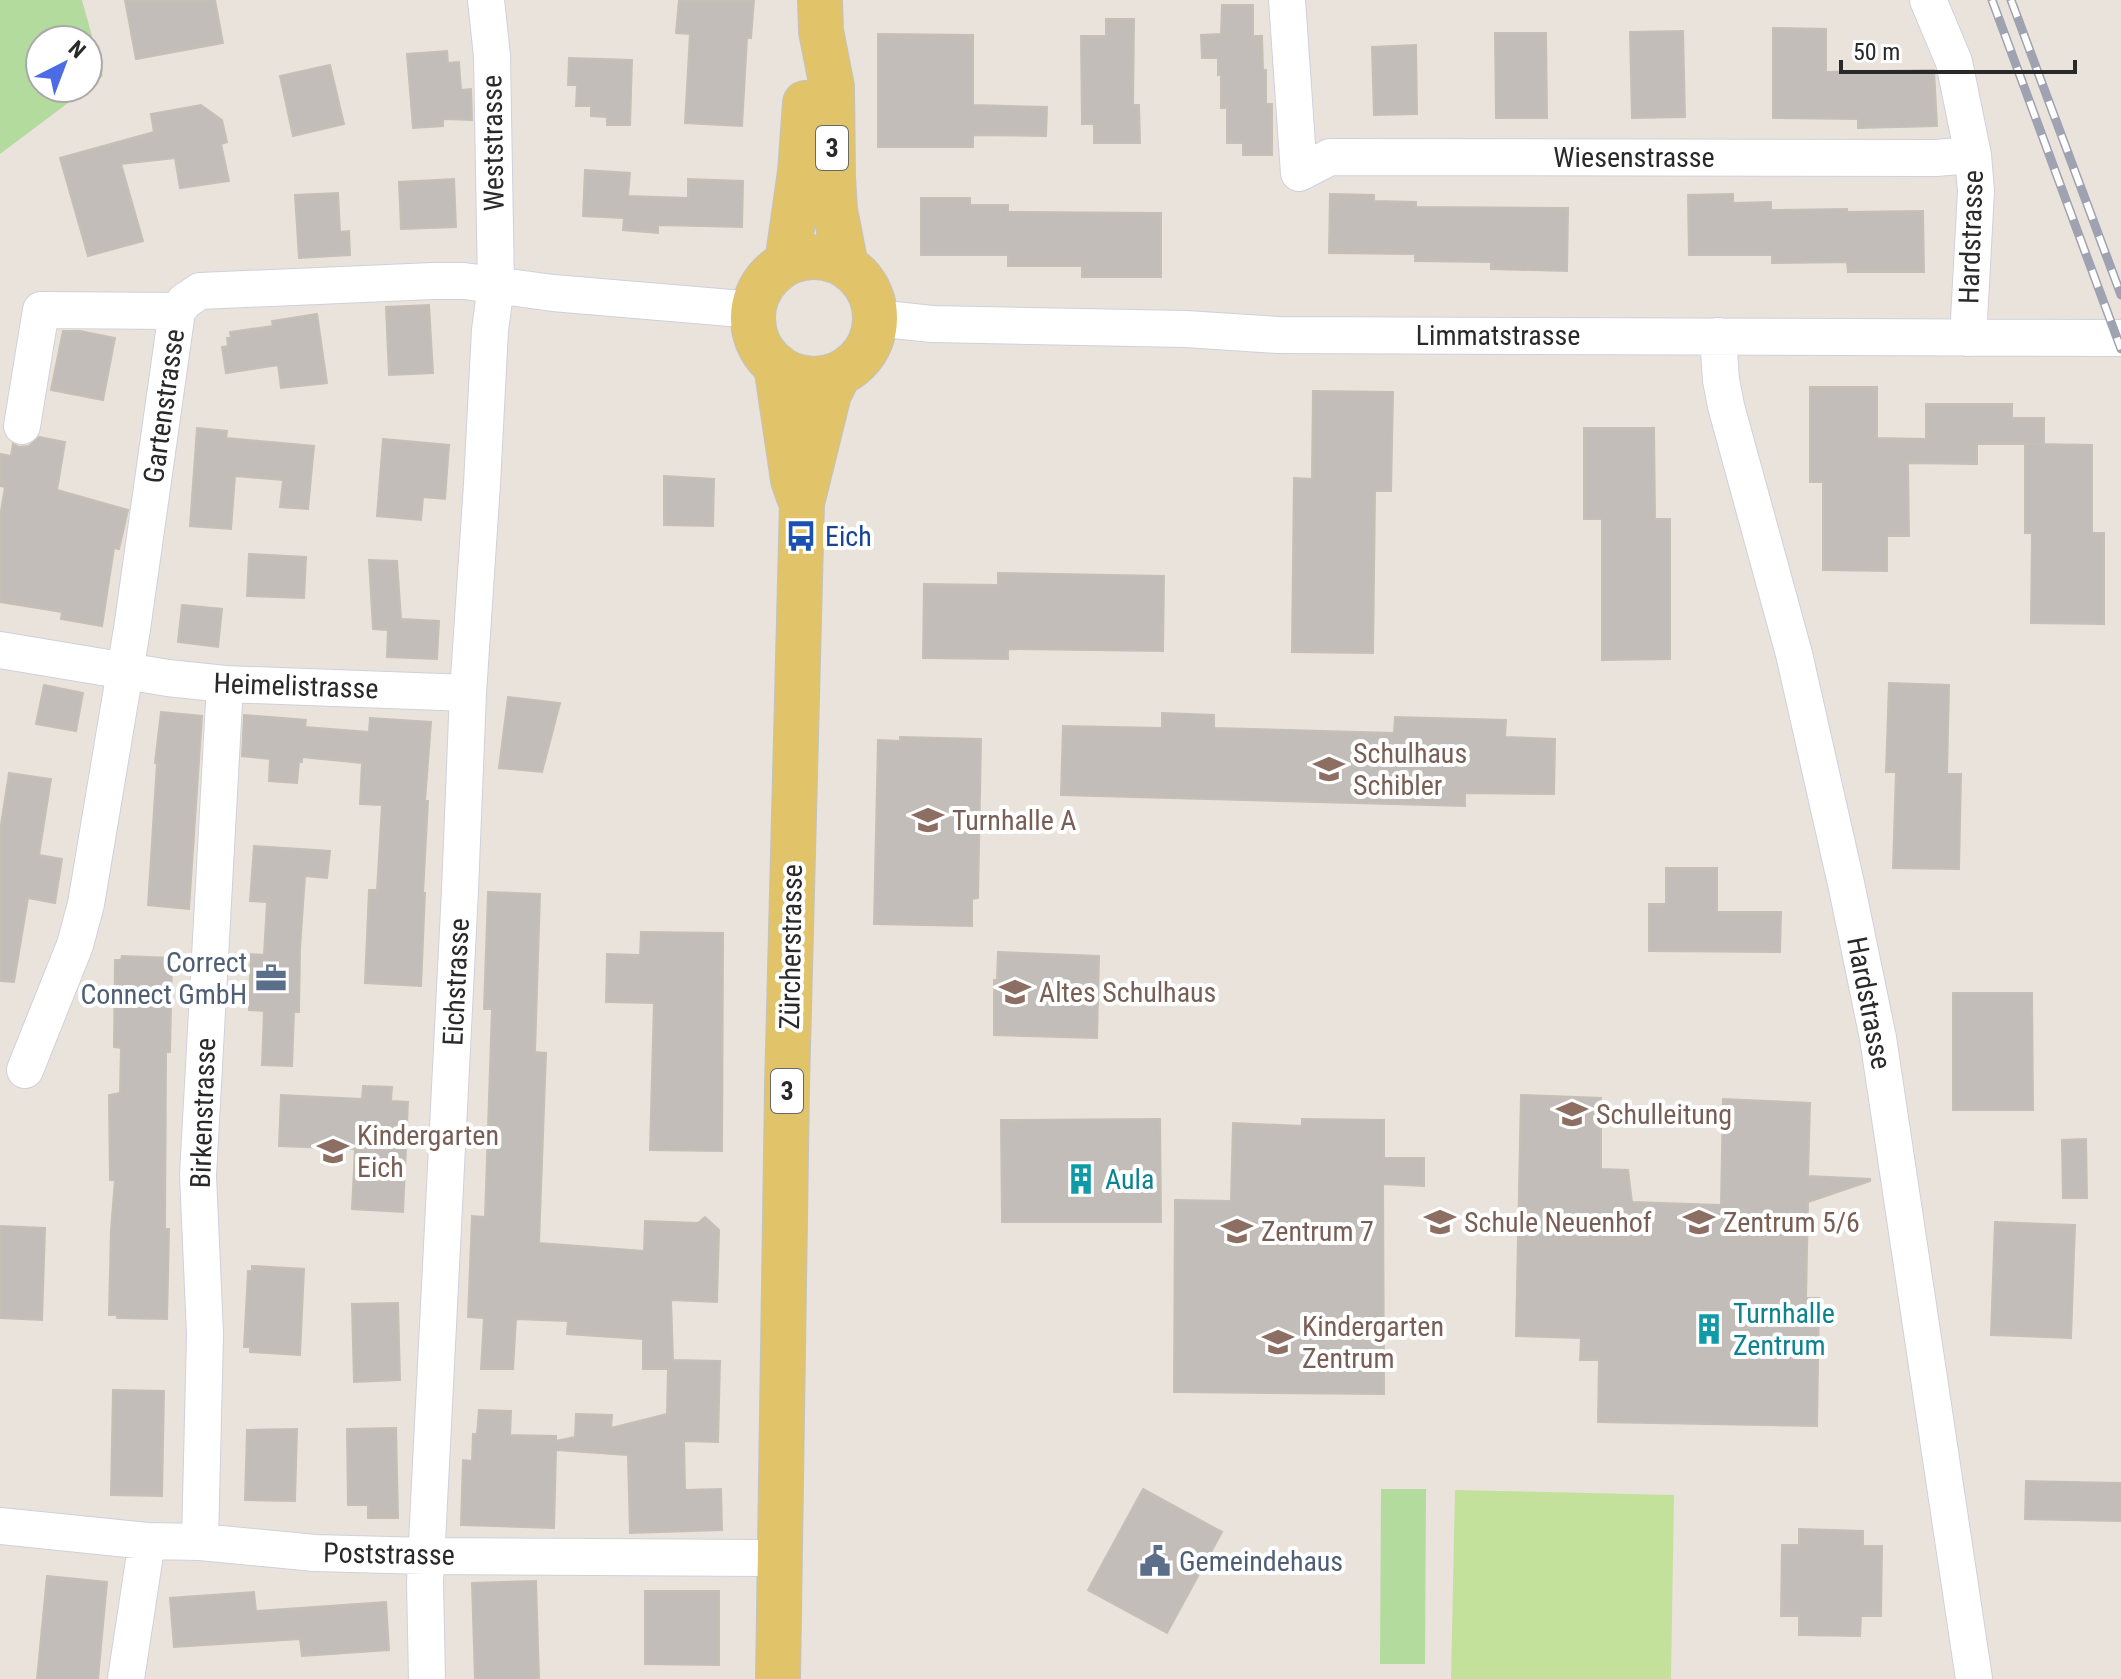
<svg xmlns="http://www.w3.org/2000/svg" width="2121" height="1679" font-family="'Roboto Condensed',sans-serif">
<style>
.green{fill:#b4db9e}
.pitch{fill:#c4e19b}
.building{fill:#c2bdb8;stroke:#c5bfb6;stroke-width:2}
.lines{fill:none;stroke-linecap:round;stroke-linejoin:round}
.minor-casing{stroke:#ced1dc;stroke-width:38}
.primary-casing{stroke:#c3c3c3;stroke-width:46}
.minor{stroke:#fff;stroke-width:36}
.primary{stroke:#e1c369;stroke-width:44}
.rail-casing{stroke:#9fa2b1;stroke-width:9}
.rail{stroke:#fff;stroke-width:6;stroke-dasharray:18;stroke-linecap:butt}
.labels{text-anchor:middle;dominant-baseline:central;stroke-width:8;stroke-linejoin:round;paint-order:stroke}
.shield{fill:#fff;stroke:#696969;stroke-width:2}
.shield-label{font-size:26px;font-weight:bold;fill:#292929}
.street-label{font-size:28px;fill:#292929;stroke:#fff}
.transit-label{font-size:28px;fill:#164399;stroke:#fff;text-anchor:start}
.education-label{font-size:28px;fill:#785e54;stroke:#fff;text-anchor:start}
.service-label{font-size:28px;fill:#4e5e75;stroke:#fff;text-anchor:end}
.culture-label{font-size:28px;fill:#0d838f;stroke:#fff;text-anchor:start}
</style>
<rect width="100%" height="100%" fill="#eae3dc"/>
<path class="green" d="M0 0H82L103 76 88 88V40H40V88H88L0 154Z
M1381 1489H1426L1425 1664H1380Z"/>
<path class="pitch" d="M1455 1490 1674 1495 1671 1679H1451Z"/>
<path class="building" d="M125 0H215L223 43 136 59Z
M679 0H754L751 38H747L742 126 685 123 690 34 676 33Z
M1222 5H1253V36H1262L1263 70H1266V104H1272V155H1243V143H1227V108H1221V74L1218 75V58H1202L1201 35 1221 34Z
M1106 19H1134L1133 105H1139L1140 143H1094V124H1082L1081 36H1106Z
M1773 28 1826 29V72L1934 70 1937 126 1858 128V119L1773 118Z
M1683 31 1685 117 1632 118 1630 32Z
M1495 33H1546L1547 118H1496Z
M878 34 973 35V105L1047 107 1046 136 973 135V147H878Z
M1416 45 1417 114 1374 115 1372 47Z
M447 51 448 63 459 62 461 90 471 89 472 120 443 119V126L413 128 407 54Z
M569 58 632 60 630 125H607V117L591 116V106H576L577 85H568Z
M330 65 344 124 293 136 280 76Z
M201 105 222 120 227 142 221 144 229 181 180 188 175 158 121 164 143 241 88 256 60 158 154 132 151 114Z
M585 170 630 173 628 196 688 198V179L743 181 742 227 658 225V233L623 230 624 218 583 216Z
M454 179 456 227 401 229 399 182Z
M338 193 340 232 349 231 350 255 299 258 295 195Z
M1330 194 1374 195V201L1416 202V207L1568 208 1567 271 1491 269V262L1415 261V254L1329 253Z
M1733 194V203L1771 202V210L1847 209V212L1923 211 1924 272H1848L1847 262 1772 263V255H1689L1688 195Z
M921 198H970V205H1008V212L1161 213V277H1082V266H1008V255H921Z
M429 305 433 373 389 375 386 307Z
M317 314 327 383 281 388 278 365 226 373 222 347 228 346 227 338H231L230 332 273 326 272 321Z
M63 331H80L115 338 103 400 51 390Z
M1810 387H1877V438L1926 439V404H2012V418H2044V444H1977V464L1908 463 1909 536H1887V571L1823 570V482H1810Z
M1313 391 1393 392 1391 491H1375L1373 653 1292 652 1294 478 1312 479Z
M197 428 227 431 226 438 314 446 308 509 280 507 283 480 235 476 231 529 190 526Z
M1584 428H1654L1655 519H1670V659L1602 660V519H1584Z
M39 437 65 442 57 490 128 510 119 549 114 548 102 626 61 619 62 612 0 602V517L5 487 0 486V454L11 456 13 444 19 447 29 446Z
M383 439 449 445 445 499 423 497 421 520 377 516Z
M2025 444 2092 445V533H2104V624L2031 623 2032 533H2025Z
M664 476 714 479 713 526 664 525Z
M249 554 306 557 304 598 247 596Z
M369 560 397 561 401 619 439 621 437 659 387 657 388 630 373 629Z
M998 573 1164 576 1163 651 1008 649V659L923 658 924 584 998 585Z
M182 605 222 609 218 647 178 642Z
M1889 683 1949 685 1947 774H1961L1959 869 1893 868 1896 772H1886Z
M44 685 83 693 76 731 36 724Z
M508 697 560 703 542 772 499 768Z
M161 712 202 716 189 909 148 905 157 763H155Z
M1162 713 1214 715V728L1394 733 1395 717 1506 720 1505 737 1555 739 1554 794 1465 793V806L1061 795 1063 726 1162 728Z
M244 715 306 720 305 727 369 732 370 718 431 722 425 801H428L423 893H425L421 986 365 983 369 890H377L382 805 360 804 362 763 302 757V762H299L297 783 269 781 270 759 242 756Z
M900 737 981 739 978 898 972 899V926L874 924 878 740 900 741Z
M9 773 51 779 39 855 62 859 55 903 28 898 14 982 0 981V831Z
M254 846 330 851 327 878 305 876 300 948 299 1012H294L292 1066 262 1065 264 1011 249 1010 251 954 264 955 267 902 250 901Z
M1666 868H1717V912H1781L1780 952 1649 951V904H1666Z
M488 892 540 894 535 1052 546 1053 539 1243 644 1251 645 1221 698 1223 705 1217 719 1230 717 1302 671 1300 673 1360 720 1361 718 1442 684 1441 685 1490 721 1489 722 1530 630 1533 628 1455 556 1450 554 1528 461 1525 463 1460 472 1461 473 1434H477L479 1410 511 1411 510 1435 556 1436V1441L575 1437 576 1414 612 1415 611 1428 667 1414 668 1369H643V1339L567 1334 568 1321 516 1319 513 1369H481L484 1318 468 1317 472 1216 485 1217 492 1009H484Z
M641 932 723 933 722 1151 650 1150 654 1003 606 1002 607 954 640 955Z
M998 952 1099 956 1097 1038 994 1035V980H997Z
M122 956 172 958 170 1052H166L165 1229H169L167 1319 117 1318V1315H109L111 1230 115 1180H110L109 1095 120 1093 121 1048 114 1047 115 960H121Z
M1953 993H2032L2033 1110H1953Z
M363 1086 392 1087 391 1101 408 1102 403 1212 352 1209 355 1149 279 1146 281 1095 362 1099Z
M1521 1095 1601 1098V1169L1628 1170 1632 1202 1721 1205 1723 1099 1810 1103 1808 1176 1870 1179V1181L1808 1202 1806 1298H1819L1817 1426 1598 1422 1599 1360H1580L1581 1338 1516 1336Z
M1160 1119 1161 1222H1002L1001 1120Z
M1302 1119 1384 1120V1158H1424V1186L1383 1184 1384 1394 1174 1392 1175 1200 1231 1201 1233 1123 1302 1126Z
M2086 1139 2087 1198H2063L2062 1140Z
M1995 1222 2075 1225 2071 1338 1991 1335Z
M0 1226 45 1228 42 1320 0 1318Z
M252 1266 304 1269 300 1355 250 1352V1347H244L248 1271H252Z
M398 1303 400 1380 354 1382 352 1304Z
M113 1390 164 1391 162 1496 111 1495Z
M396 1428 398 1518H368V1505H348L347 1429Z
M297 1429 295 1501 245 1500 247 1430Z
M2026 1481 2121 1483V1521L2025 1519Z
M1143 1489 1222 1532 1167 1633 1088 1590Z
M1799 1529 1863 1531V1546H1882L1881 1616H1861L1860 1636 1799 1635V1616H1781L1782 1545H1799Z
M47 1576 107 1582 98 1679H37Z
M536 1581 539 1679H475L472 1583Z
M645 1591H719V1665L645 1664Z
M254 1592 256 1611 386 1602 389 1650 302 1656 300 1639 174 1647 170 1598Z"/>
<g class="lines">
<defs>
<path id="minor" d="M1287 0 1299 173 1330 157 1935 158 1973 155
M1928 0 1954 62 1973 155 1976 191 1968 338
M875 318 932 324 1186 329 1278 335 2121 338
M1718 336 1721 380 1726 406 1794 654 1847 888 1878 1038 1974 1679
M22 426 41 310 177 311
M0 650 168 678 225 684 468 693
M25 1070 75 945 86 904 132 629 177 311 185 301 200 291 433 281H464L553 293 754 310
M0 1526 147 1541 200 1542 315 1553 426 1556 779 1558
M200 1542 205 1334 198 1175 225 684
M126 1679 147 1541
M427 1679 425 1582 460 890 468 693 482 484 490 330 496 286 492 56 486 0"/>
<path id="primary" d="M820 0 821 31 832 87 833 177 835 210 846 266
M753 318a61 61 0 1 1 122 0a61 61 0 1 1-122 0Z
M787 263 800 172 805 103
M776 365 793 480 799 497
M778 1679 787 1087 802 503 829 394 839 374"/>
</defs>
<use href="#minor" class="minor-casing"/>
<use href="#primary" class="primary-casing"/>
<use href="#minor" class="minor"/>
<use href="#primary" class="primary"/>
<defs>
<path id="rail" d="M1992 0 2121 349
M2011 0 2121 295"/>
</defs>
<use href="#rail" class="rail-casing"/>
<use href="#rail" class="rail"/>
</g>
<defs>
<symbol id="bus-bare" viewBox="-9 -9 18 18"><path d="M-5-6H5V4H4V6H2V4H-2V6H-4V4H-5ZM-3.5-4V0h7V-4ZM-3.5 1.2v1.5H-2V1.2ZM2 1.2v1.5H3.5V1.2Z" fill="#1a4fb4" stroke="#fff" stroke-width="2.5" paint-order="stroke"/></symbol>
<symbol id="school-bare" viewBox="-9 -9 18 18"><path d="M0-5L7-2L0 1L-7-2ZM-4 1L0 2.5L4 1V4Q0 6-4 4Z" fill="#8d6e63" stroke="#fff" stroke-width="2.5" paint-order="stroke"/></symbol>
<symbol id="office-bare" viewBox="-9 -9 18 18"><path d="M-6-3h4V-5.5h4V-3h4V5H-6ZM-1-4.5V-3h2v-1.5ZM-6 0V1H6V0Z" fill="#5c6f8a" stroke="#fff" stroke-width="2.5" paint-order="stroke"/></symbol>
<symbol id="building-bare" viewBox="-9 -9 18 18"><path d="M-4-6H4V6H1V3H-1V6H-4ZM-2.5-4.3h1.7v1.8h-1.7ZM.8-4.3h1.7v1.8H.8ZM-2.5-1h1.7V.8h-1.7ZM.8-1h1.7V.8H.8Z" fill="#0f9aa8" stroke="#fff" stroke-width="2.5" paint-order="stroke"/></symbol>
<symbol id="civic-bare" viewBox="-9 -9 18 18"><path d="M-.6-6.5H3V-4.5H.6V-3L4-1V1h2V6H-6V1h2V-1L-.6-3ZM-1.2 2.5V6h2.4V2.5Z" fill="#5c6f8a" stroke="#fff" stroke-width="2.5" paint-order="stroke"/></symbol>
</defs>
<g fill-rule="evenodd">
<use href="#bus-bare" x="779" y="514" width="44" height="44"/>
<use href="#school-bare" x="1307" y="747" width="44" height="44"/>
<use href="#school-bare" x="906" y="798" width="44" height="44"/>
<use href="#office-bare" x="249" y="956" width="44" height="44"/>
<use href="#school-bare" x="993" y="970" width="44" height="44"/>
<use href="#school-bare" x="1550" y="1092" width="44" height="44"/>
<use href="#school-bare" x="311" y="1129" width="44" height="44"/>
<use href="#building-bare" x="1059" y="1157" width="44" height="44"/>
<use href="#school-bare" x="1418" y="1200" width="44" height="44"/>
<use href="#school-bare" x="1677" y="1200" width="44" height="44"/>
<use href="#school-bare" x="1215" y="1209" width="44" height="44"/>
<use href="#building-bare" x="1687" y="1307" width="44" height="44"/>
<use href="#school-bare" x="1256" y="1320" width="44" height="44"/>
<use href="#civic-bare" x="1133" y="1539" width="44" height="44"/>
</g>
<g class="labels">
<g class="shield">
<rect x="816" y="126" width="32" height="44" rx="6"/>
<rect x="771" y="1069" width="32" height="44" rx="6"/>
</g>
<g class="shield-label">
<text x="832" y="148">3</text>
<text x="787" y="1091">3</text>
</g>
<g class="street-label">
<text transform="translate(493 143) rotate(-91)">Weststrasse</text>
<text x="1634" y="157">Wiesenstrasse</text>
<text transform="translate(1971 237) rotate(-88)">Hardstrasse</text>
<text x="1498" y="335">Limmatstrasse</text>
<text transform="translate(164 406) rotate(-82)">Gartenstrasse</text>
<text transform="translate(296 686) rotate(2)">Heimelistrasse</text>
<text transform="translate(791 947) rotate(-89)">Zürcherstrasse</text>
<text transform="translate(456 982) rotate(-87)">Eichstrasse</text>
<text transform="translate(1869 1003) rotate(79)">Hardstrasse</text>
<text transform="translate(203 1113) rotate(-88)">Birkenstrasse</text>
<text transform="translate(389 1554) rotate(1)">Poststrasse</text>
</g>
<g class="transit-label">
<text x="825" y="536">Eich</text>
</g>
<g class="education-label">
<text x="1353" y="753">Schulhaus<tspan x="1353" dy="32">Schibler</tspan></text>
<text x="952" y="820">Turnhalle A</text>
<text x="1039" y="992">Altes Schulhaus</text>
<text x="1596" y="1114">Schulleitung</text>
<text x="357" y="1135">Kindergarten<tspan x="357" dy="32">Eich</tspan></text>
<text x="1464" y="1222">Schule Neuenhof</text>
<text x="1723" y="1222">Zentrum 5/6</text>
<text x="1261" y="1231">Zentrum 7</text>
<text x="1302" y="1326">Kindergarten<tspan x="1302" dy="32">Zentrum</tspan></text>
</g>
<g class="service-label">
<text x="247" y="962">Correct<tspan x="247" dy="32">Connect GmbH</tspan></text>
<text x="1179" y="1561" text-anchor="start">Gemeindehaus</text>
</g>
<g class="culture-label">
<text x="1105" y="1179">Aula</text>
<text x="1733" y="1313">Turnhalle<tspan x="1733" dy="32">Zentrum</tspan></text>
</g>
</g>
<g transform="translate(64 64) rotate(42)"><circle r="38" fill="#ffffff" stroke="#a9a9a9" stroke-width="2"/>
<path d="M0-6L14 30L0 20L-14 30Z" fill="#4c6ce6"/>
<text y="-12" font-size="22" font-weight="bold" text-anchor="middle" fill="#292929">N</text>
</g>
<path d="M1841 60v12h234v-12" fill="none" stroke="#292929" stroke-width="4"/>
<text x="1853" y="60" font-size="24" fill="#292929" stroke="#ffffff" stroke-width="6" paint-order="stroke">50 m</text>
</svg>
